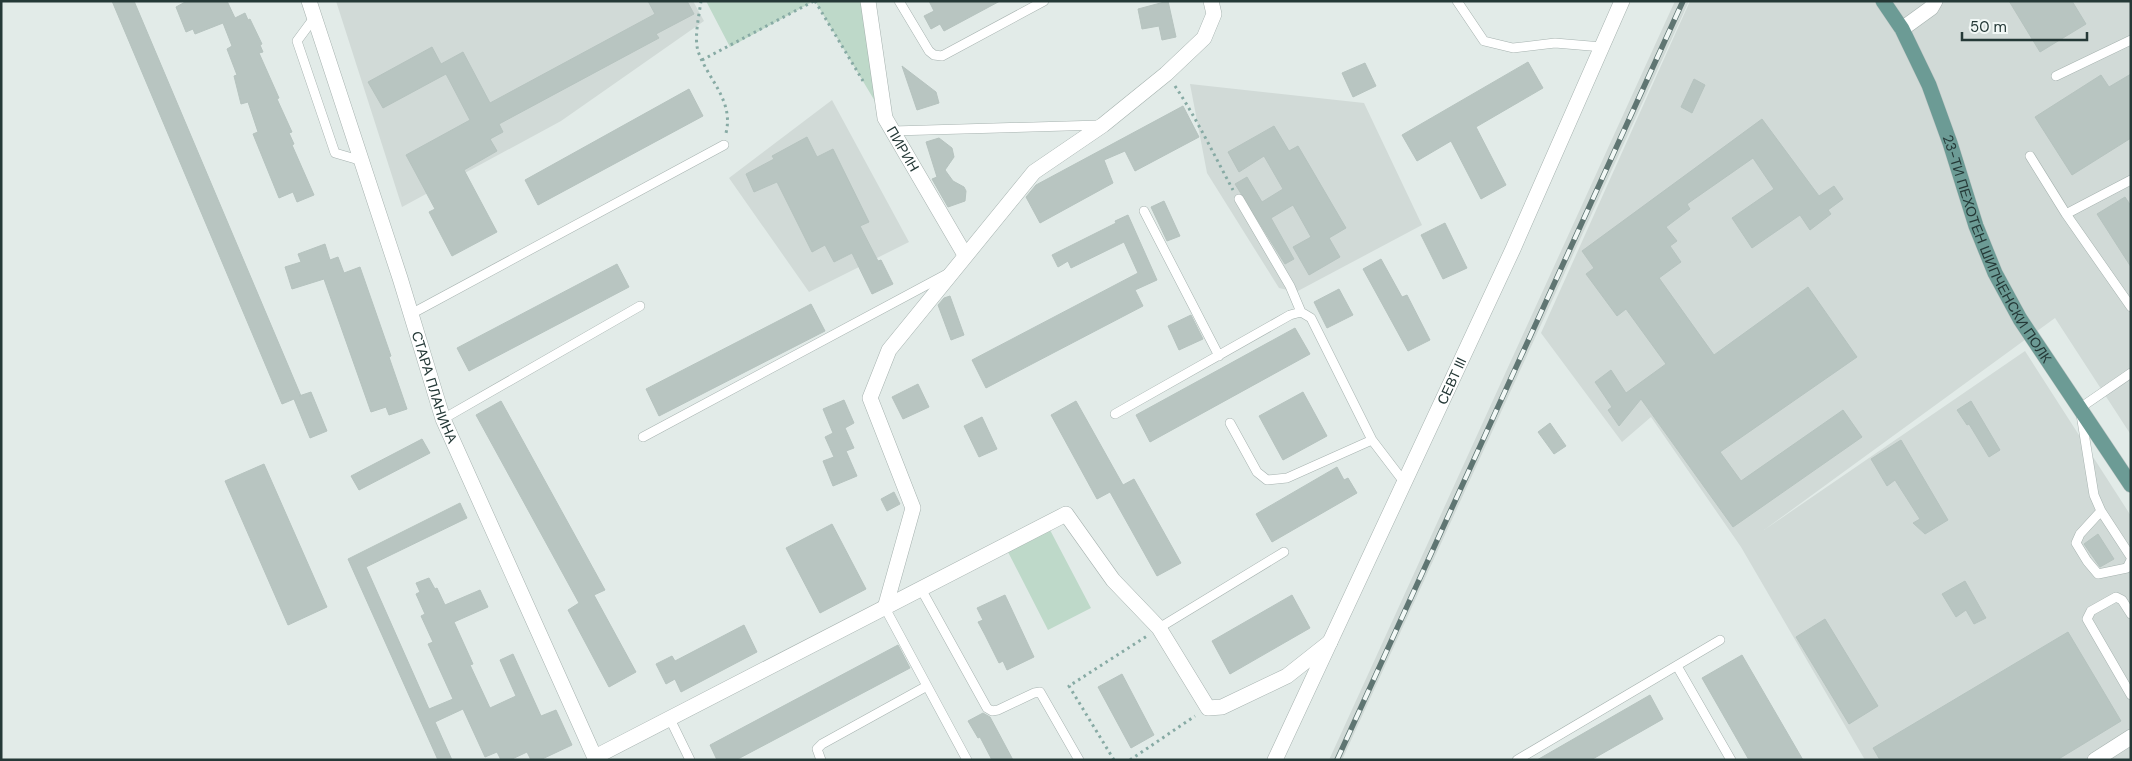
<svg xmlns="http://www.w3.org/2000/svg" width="2132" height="761" font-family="'DM Sans',sans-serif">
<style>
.built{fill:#d1dad7}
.green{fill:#bed9c9}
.building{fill:#b8c5c1;stroke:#b6c3bf}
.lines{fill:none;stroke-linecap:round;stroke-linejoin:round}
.service-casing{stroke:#a6b2af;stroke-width:10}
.minor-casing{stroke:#a6b2af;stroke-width:16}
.tertiary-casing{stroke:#a6b2af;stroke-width:16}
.primary-casing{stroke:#c2c8c7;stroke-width:16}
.path{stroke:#87aaa4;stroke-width:3;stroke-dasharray:2.5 4;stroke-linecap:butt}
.service{stroke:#fff;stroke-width:9}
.minor{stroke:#fff;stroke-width:15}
.tertiary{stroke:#fff;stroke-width:15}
.primary{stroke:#6c9b95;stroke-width:15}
.rail-casing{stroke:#5f7572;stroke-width:5.5}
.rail{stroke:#f2f8f6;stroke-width:4;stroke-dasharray:11;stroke-linecap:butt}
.labels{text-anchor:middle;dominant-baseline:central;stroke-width:4;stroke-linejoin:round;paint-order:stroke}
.street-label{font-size:14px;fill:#253937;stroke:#f2f8f6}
</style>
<rect width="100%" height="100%" fill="#e2ebe8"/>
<path class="built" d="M336 1H693L704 21 561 121 402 207Z
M1675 1H1689L1342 760H1329Z
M1690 1H2131V435L2055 318 1764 530 2025 351 2131 516V760H1865L1741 547 1651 417 1622 442 1541 333Z
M1190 84 1364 103 1422 225 1296 292 1279 288 1207 173Z
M832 100 909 242 809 292 729 178Z"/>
<path class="green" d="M706 1H814L730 47Z
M815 1H868L885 118Z
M1050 530 1091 608 1048 630 1008 552Z"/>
<path class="building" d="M112 1H134L301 396H299L311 392 327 431 310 438 294 399 282 404Z
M187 1H227L235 18 245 13 248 20 250 19 262 44 260 45 263 52 259 53 279 98 277 99 292 132 289 133 294 144 292 145 314 195 297 202 293 192 279 198 253 134 258 132 248 102 241 104 234 76 237 75 227 49 232 46 223 23 195 34 193 29 186 32 176 7Z
M648 1H687L694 14 656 34 659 38 499 124 503 132 490 139 497 151 464 170 497 232 452 256 429 212 435 209 406 155 470 120 446 74 383 108 368 82 432 47 441 64 463 52 490 103 655 14Z
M929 1H1000L944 31 940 24 931 29 924 16 934 11Z
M1168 1 1176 37 1162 40 1159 26 1142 29 1138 9Z
M2009 1H2072L2086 24 2040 52Z
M1528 62 1543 88 1476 127 1506 185 1481 199 1451 141 1417 161 1402 135Z
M1365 63 1376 86 1353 97 1342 73Z
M902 66 936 92 939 103 917 110Z
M2131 74V138L2072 175 2035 117 2101 75 2109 87Z
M1694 79 1705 85 1692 113 1681 107Z
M689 89 703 116 538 205 525 180Z
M1183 106 1199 137 1135 171 1125 151 1104 160 1113 183 1040 223 1026 197 1036 185Z
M1762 119 1819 196 1834 186 1843 199 1828 210 1831 214 1810 230 1800 215 1752 248 1732 218 1774 189 1753 158 1687 204 1690 209 1666 227 1677 241 1670 246 1681 262 1659 278 1714 355 1808 287 1857 357 1720 452 1741 481 1843 410 1862 437 1733 527 1641 399 1619 426 1608 410 1612 407 1595 382 1611 370 1626 393 1666 364 1626 309 1617 316 1586 274 1594 268 1582 251Z
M1274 126 1289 151 1298 146 1346 228 1329 238 1340 257 1309 275 1293 247 1311 237 1293 205 1271 218 1294 259 1285 264 1235 184 1247 177 1262 202 1283 189 1264 156 1239 172 1228 152Z
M807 137 817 157 833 149 869 222 860 226 878 261 881 260 893 284 872 294 852 253 834 262 825 245 812 252 777 182 754 192 746 174 774 159 772 156Z
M939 138 952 148 954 157 945 170 953 181 964 187 966 191 965 201 948 207 932 179 937 177 926 142Z
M2125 197 2131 206V267L2097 214Z
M1164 201 1180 236 1167 241 1151 207Z
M1128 215 1157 280 1135 290 1143 306 986 388 972 360 1138 273 1124 242 1071 268 1068 261 1058 267 1052 255 1116 223 1115 221Z
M1445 223 1467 268 1443 279 1421 235Z
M325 244 330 260 338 257 344 273 360 267 391 356 389 357 407 409 389 415 386 407 371 412 324 279 292 289 285 267 301 262 298 254Z
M1381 259 1402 297 1407 295 1430 340 1408 351 1363 269Z
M617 264 629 287 469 371 457 348Z
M1339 289 1353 315 1327 328 1314 302Z
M950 296 964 335 951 340 938 305 944 298Z
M811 304 825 331 659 416 646 389Z
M1191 315 1203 339 1179 350 1168 326Z
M1295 328 1310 354 1150 442 1136 415Z
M918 384 929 407 903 419 892 397Z
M1303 392 1327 436 1283 460 1259 416Z
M844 400 854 423 845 428 854 448 846 451 857 476 833 486 823 461 834 457 825 437 833 433 823 409Z
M501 401 605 590 594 595 636 672 609 687 568 610 579 603 476 415Z
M1076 401 1123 485 1134 479 1181 563 1157 576 1110 492 1097 499 1051 415Z
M1971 401 2000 450 1989 457 1969 424 1967 425 1957 410Z
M982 417 997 449 979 457 964 426Z
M1550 423 1566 446 1554 454 1538 432Z
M422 439 430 453 359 490 351 476Z
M1901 440 1948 520 1925 534 1913 523 1920 519 1895 480 1887 486 1871 459Z
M264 464 327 607 288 625 225 481Z
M1337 467 1344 480 1348 478 1357 493 1272 542 1256 514Z
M894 492 900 504 887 511 881 499Z
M460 503 467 518 366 567 429 709 453 699 428 644 433 642 421 616 425 614 416 594 420 592 416 583 429 578 435 589 437 588 445 605 480 590 488 607 454 622 473 664 470 665 490 708 516 696 500 660 513 654 541 716 556 710 572 745 540 760H531L527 752 510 760H501L497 752 485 757 463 709 435 722 452 760H438L348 559Z
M832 524 866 589 820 613 786 548Z
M2098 534 2114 559 2100 567 2084 544Z
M1965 581 1986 618 1974 624 1966 610 1956 617 1942 594Z
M1005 595 1034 657 1007 670 1003 661 999 663 985 635 978 622 983 620 977 608Z
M1292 595 1310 628 1230 674 1212 641Z
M1825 619 1878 706 1849 724 1796 637Z
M744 625 757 652 681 692 675 679 666 684 656 664 672 656 675 661Z
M2068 632 2121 721 2057 760H1880L1873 748Z
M898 645 910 668 736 760H717L710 745Z
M1742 655 1803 760H1749L1702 678Z
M1122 674 1154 735 1131 748 1098 687Z
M1650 695 1663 719 1591 760H1537Z
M983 713 990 717 1013 760H992L980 737 978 738 968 721Z"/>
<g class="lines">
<defs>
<path id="service" d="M899 1 929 51 934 55 942 56 1044 1
M1457 1 1484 41 1513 48 1555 43 1602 47
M314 18 297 41 335 153 359 160
M2056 76 2131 40
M893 131 1100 125
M2030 156 2066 214 2131 307
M1239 199 1290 286 1301 312 1311 318 1372 440 1404 482
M1144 211 1219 356
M2066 214 2131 180
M411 314 724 145
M2131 373 2080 408 2094 495 2101 511 2131 557
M1115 414 1290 315 1301 312
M443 419 640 306
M1230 423 1257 472 1267 480 1287 478 1372 440
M643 437 947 274
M2101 511 2080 534 2076 543 2087 561 2098 574 2127 568 2131 560
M921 589 987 708 992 711 998 710 1034 693 1040 692 1079 760
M885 608 967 760
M2131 614 2122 600 2116 597 2091 611 2087 619 2131 695
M1159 628 1284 552
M1677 666 1731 760
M670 719 690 760
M821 760 817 749 822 744 927 686
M1517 760 1720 640"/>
<g id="minor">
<path id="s1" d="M868 1 885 118 965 255"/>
<path d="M1902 29 1931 8 1935 1"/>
<path d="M885 608 913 508 870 398 889 350 1034 172 1103 125 1166 74 1204 38 1214 14 1211 1"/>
<path d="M595 757 1066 514 1113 580 1159 628 1208 708 1222 707 1287 676 1330 642"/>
<path id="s2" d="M1275 760 1513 249 1622 1"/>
<path d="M2095 760 2131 737"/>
</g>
<g id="tertiary">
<path id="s3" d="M309 1 400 278 443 419 596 760"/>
</g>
<g id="primary">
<path id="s4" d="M1883 1 1902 29 1929 85 1950 143 1976 226 1995 273 2020 319 2131 485"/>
</g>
</defs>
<use href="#service" class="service-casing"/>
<use href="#minor" class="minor-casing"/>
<use href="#tertiary" class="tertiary-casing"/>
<use href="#primary" class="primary-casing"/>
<path class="path" d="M701 1C699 16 694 37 698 51 708 80 734 100 726 133
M815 1 863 81
M702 60 814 1
M1175 86C1197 119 1214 155 1233 190
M1114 760 1069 686 1147 636
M1130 760 1195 716"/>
<use href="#service" class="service"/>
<use href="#minor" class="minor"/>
<use href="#tertiary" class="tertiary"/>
<use href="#primary" class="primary"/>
<defs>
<path id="rail" d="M1337 760 1683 1"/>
</defs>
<use href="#rail" class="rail-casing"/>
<use href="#rail" class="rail"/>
</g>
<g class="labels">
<g class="street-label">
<text stroke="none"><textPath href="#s1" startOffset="154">ПИРИН</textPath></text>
<text stroke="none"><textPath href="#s4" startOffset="274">23-ТИ ПЕХОТЕН ШИПЧЕНСКИ ПОЛК</textPath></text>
<text stroke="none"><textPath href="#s2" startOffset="418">СЕВТ III</textPath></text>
<text stroke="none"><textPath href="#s3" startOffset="406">СТАРА ПЛАНИНА</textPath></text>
</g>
</g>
<rect width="2132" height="761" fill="none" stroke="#253937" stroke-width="5"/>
<path d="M1962 32v8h125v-8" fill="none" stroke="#253937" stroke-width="2.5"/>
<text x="1970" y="32" font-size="15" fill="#253937" stroke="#f2f8f6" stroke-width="4" paint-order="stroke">50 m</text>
</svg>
